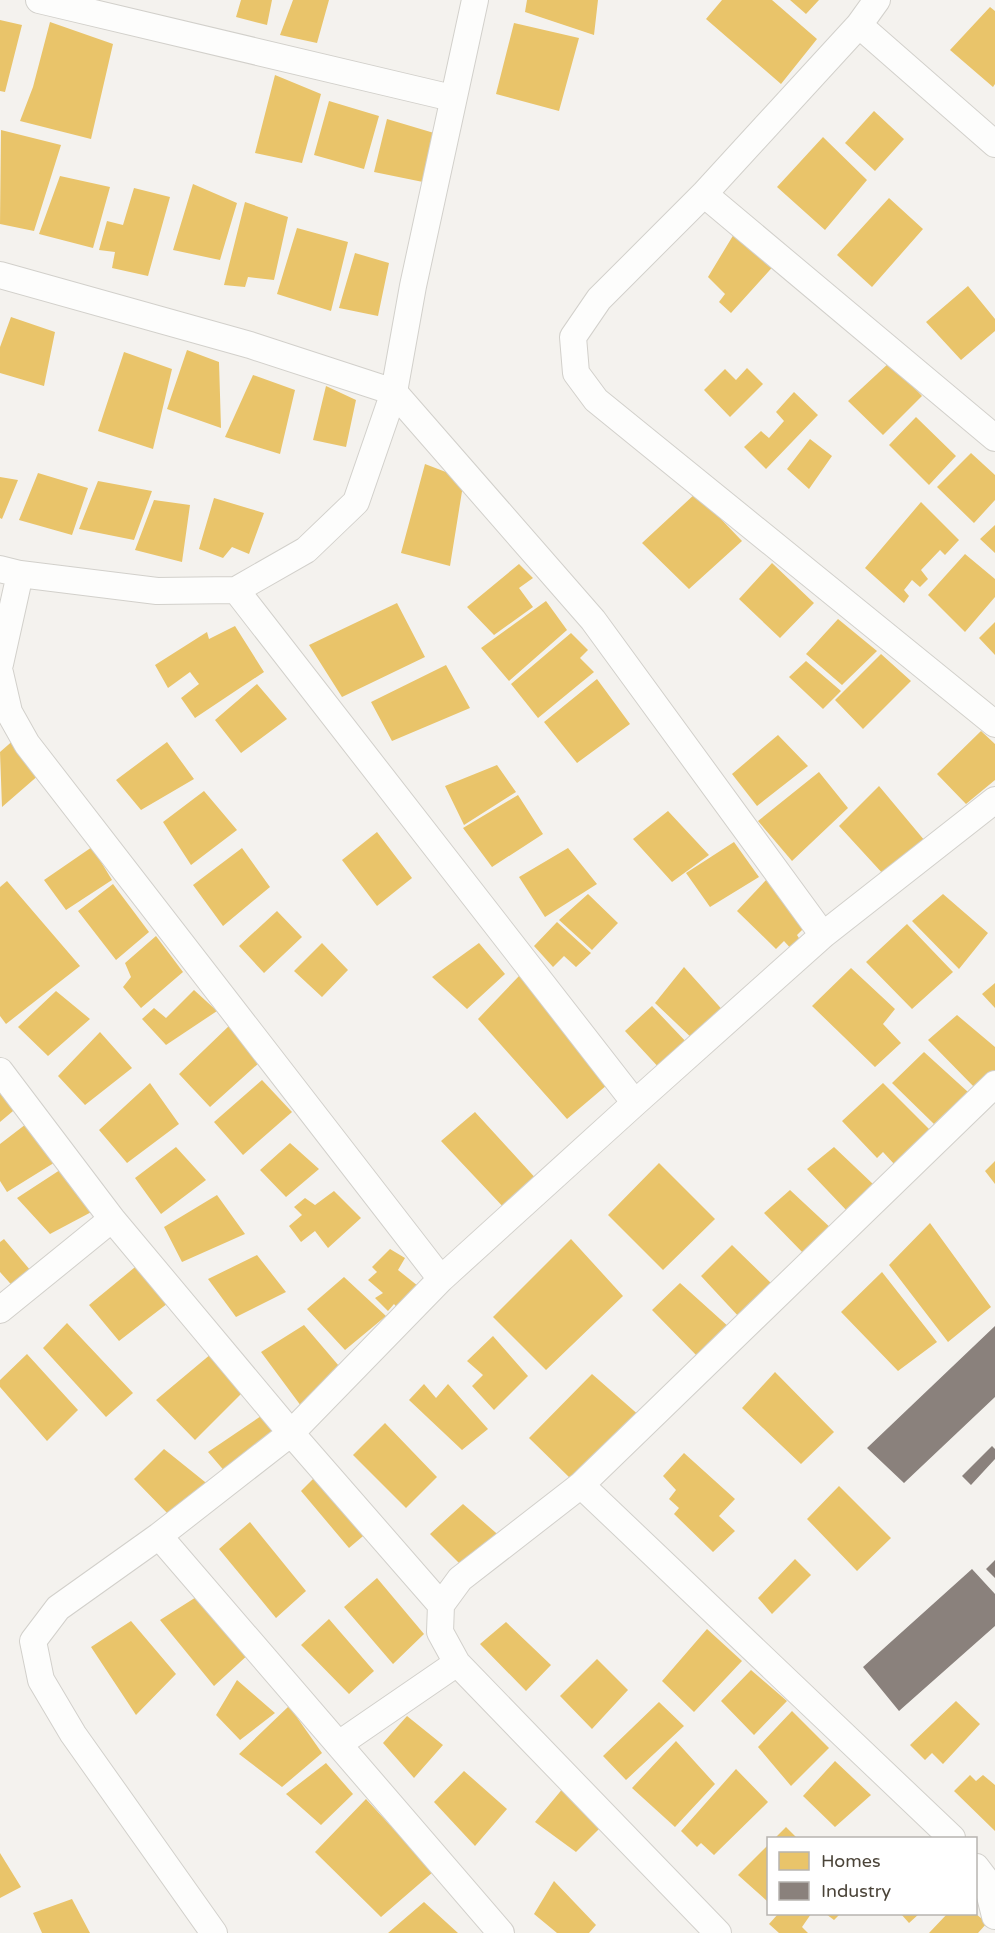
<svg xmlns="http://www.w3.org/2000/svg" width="995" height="1933" font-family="'Varela Round',sans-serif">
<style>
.homes{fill:#e9c46a}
.industry{fill:#8a817c}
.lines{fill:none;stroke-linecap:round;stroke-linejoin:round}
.minor-casing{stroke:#d2d0cb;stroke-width:28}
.minor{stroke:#fdfdfc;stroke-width:26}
</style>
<rect width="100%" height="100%" fill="#f4f2ee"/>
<path class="homes" d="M241 0H272L267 25 236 17Z
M293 0H329L317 43 280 35Z
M527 0H598L594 35 525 12Z
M722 0H772L817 39 781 84 706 19Z
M790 0H819L806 14Z
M990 7 995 11V84L993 87 950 50Z
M0 20 22 25 5 92 0 91Z
M50 22 113 44 91 139 20 121 33 87Z
M514 23 579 38 559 111 496 94Z
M275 75 321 94 302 163 255 153Z
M329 101 379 116 364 169 314 155Z
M874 111 904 139 875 171 845 143Z
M387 119 434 133 423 182 374 172Z
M1 130 61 145 34 231 0 224Z
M823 137 867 180 825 230 777 187Z
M60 176 110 187 93 248 39 234Z
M193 184 237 203 220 260 173 250Z
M134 188 170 197 148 276 112 268 115 252 99 250 107 221 123 225Z
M889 198 923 229 872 287 837 255Z
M245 202 288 217 274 280 248 277 245 287 224 285Z
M297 228 348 242 331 311 277 294Z
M737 229 777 262 731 313 719 302 725 294 708 277Z
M355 253 389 263 378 316 339 308Z
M968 286 995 319V331L961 360 926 322Z
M11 317 55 332 44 386 0 373V347Z
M187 350 219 362 221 428 167 409Z
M124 352 172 369 153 449 98 431Z
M890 362 922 396 883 435 848 401Z
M747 368 763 384 730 417 704 390 725 369 736 380Z
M253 375 295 390 280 454 225 437Z
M326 386 356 400 346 447 313 440Z
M794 392 818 415 766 469 744 447 761 431 769 438 784 421 776 412Z
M916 417 956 456 929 485 889 445Z
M810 439 832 456 809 489 787 469Z
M971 453 995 475V500L974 523 937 487Z
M425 464 464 479 450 566 401 553Z
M38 473 88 488 72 535 19 520Z
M0 477 18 480 2 519 0 518Z
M98 481 152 491 134 540 79 529Z
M696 493 742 541 689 589 642 543Z
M214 498 264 513 249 554 232 547 223 558 199 549Z
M154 500 190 505 182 562 135 550Z
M921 502 959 540 945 555 940 550 921 570 928 579 920 587 912 580 904 590 909 596 904 603 865 568Z
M995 525V553L980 539Z
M965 554 995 579V597L965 632 928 595Z
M772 563 814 603 780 638 739 599Z
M519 564 533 578 519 588 533 607 494 635 467 607Z
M546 601 567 630 509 681 481 648Z
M397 603 425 657 342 697 309 645Z
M838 619 877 651 842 685 806 654Z
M995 622V655L979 638Z
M235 626 264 672 195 718 181 698 199 684 190 672 168 688 155 665 207 632 209 639Z
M571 633 588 650 580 658 594 672 538 718 511 684Z
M881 654 911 681 863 729 835 700Z
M806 661 841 691 823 709 789 677Z
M446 665 470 708 392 741 371 702Z
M597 679 630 724 577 763 544 722Z
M257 684 287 719 241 753 215 720Z
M981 731 995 744V780L966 804 937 774Z
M778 735 808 766 757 806 732 774Z
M16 738 40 774 2 807 0 752Z
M167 742 194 779 141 810 116 780Z
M497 765 516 792 464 825 445 786Z
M819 772 848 808 792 861 758 821Z
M879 786 925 841 884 875 839 826Z
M204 791 237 830 191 865 163 822Z
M518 795 543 834 492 867 463 828Z
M668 811 709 855 672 882 633 839Z
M377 832 412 878 377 906 342 860Z
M734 842 759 877 710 907 686 873Z
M92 847 112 880 66 910 44 880Z
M242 848 270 887 223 926 193 885Z
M568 848 597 884 545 917 519 877Z
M767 879 810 922 797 935 802 943 793 951 784 941 776 949 737 911Z
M7 881 80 966 6 1024 0 1016V887Z
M113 884 149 932 116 960 78 911Z
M588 894 618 923 592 950 559 920Z
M943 894 988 933 959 969 912 921Z
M277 911 302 937 264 973 239 946Z
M557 922 591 953 576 967 564 956 553 967 534 946Z
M907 924 953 972 912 1009 866 962Z
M156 936 183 972 141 1008 123 987 131 977 125 963Z
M322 943 348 970 322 997 294 971Z
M479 943 505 974 467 1009 432 977Z
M684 967 727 1015 696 1042 655 1003Z
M851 968 895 1009 883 1024 901 1043 875 1067 812 1006Z
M519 976 607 1085 567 1119 478 1019Z
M995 983V1008L982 994Z
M194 990 217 1011 166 1045 142 1019 154 1008 166 1018Z
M56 991 90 1019 48 1056 18 1027Z
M652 1006 690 1046 662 1071 625 1031Z
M957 1015 995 1047V1073L976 1089 928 1040Z
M231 1024 260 1062 210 1107 179 1074Z
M100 1032 132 1068 85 1105 58 1076Z
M924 1052 968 1092 934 1124 892 1083Z
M262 1080 292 1112 243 1155 214 1122Z
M0 1082 19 1106 0 1122Z
M150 1083 179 1124 127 1163 99 1130Z
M883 1083 932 1132 895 1165 883 1152 877 1158 842 1121Z
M475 1112 539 1182 507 1211 441 1141Z
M30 1121 57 1161 7 1192 0 1181V1144Z
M290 1143 319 1169 286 1197 260 1170Z
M176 1147 206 1180 161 1214 135 1178Z
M834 1147 874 1185 848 1212 807 1169Z
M995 1161V1184L985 1171Z
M659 1163 715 1219 663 1270 608 1215Z
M63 1168 97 1209 50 1234 17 1198Z
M790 1190 833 1230 806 1256 764 1213Z
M334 1191 361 1218 328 1248 315 1231 301 1242 289 1226 302 1215 294 1207 305 1198 315 1205Z
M217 1195 245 1234 182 1262 164 1227Z
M930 1223 991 1307 948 1342 889 1265Z
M4 1239 36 1277 17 1291 0 1272V1242Z
M571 1239 623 1296 546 1370 493 1317Z
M732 1245 774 1286 740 1318 701 1276Z
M390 1249 405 1258 398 1270 423 1290 400 1311 394 1304 388 1311 375 1298 383 1293 368 1280 377 1272 372 1267Z
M257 1255 286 1292 236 1317 208 1279Z
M140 1263 172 1300 119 1341 89 1305Z
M882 1272 937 1342 898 1371 841 1312Z
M344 1277 386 1316 345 1350 307 1309Z
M680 1283 730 1328 700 1359 652 1310Z
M67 1323 133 1393 106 1417 43 1348Z
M304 1325 345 1373 304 1410 261 1352Z
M493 1336 528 1376 494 1410 472 1386 483 1375 467 1361Z
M27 1354 78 1410 47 1441 0 1387V1380Z
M211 1354 243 1392 195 1440 156 1400Z
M775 1372 834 1432 801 1464 742 1408Z
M592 1374 641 1417 571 1479 529 1438Z
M424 1384 436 1398 448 1384 488 1429 462 1450 409 1400Z
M267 1412 285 1434 227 1474 208 1452Z
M385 1423 437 1477 406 1508 353 1455Z
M164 1449 210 1486 171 1517 134 1479Z
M684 1453 735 1499 719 1516 735 1531 713 1552 674 1514 679 1508 669 1499 676 1490 663 1476Z
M318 1474 369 1531 349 1548 301 1491Z
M839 1486 891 1538 857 1571 807 1519Z
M463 1504 503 1539 464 1568 430 1534Z
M250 1522 306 1591 276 1618 219 1549Z
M795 1559 811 1575 772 1614 758 1598Z
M377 1578 424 1634 393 1664 344 1607Z
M201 1594 250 1653 214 1686 160 1620Z
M329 1619 374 1671 349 1694 301 1645Z
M131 1621 176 1674 136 1715 91 1647Z
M506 1622 551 1665 526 1691 480 1644Z
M707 1629 742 1661 694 1712 662 1681Z
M597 1659 628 1690 592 1729 560 1696Z
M751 1670 787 1701 754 1735 721 1701Z
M237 1680 275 1713 240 1740 216 1715Z
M956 1701 980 1724 943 1764 932 1753 925 1760 910 1745Z
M659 1702 684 1726 626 1780 603 1756Z
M289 1706 322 1753 282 1787 239 1754Z
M792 1711 829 1748 791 1786 758 1747Z
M407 1716 443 1745 414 1778 383 1743Z
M676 1741 715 1784 675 1827 632 1788Z
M835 1761 871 1795 835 1827 803 1796Z
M326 1763 353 1794 321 1825 286 1794Z
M736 1769 768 1802 714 1855 701 1843 697 1847 681 1831Z
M464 1771 507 1809 475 1846 434 1802Z
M970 1775 976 1781 983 1775 995 1785V1831L954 1791Z
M564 1787 603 1825 576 1852 535 1822Z
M366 1799 433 1872 381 1917 315 1852Z
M786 1827 797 1838H775Z
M768 1845V1900L767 1901 738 1875Z
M0 1853 21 1887 0 1898Z
M554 1881 596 1925 589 1933H557L534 1914Z
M72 1899 90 1933H42L33 1913Z
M424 1902 458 1933H388Z
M778 1914H811L802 1927 808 1933H779L769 1924Z
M826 1914H840L834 1920Z
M901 1914H919L909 1923Z
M947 1914H976L987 1923 978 1933H929Z"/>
<path class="industry" d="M995 1326V1397L904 1483 867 1448Z
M992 1446 995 1449V1459L971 1485 962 1476Z
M995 1560V1578L986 1569Z
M972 1569 995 1594V1626L899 1711 863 1667Z"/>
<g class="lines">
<defs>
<path id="minor" d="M39 0 452 98
M877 0 859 25 704 194 599 299 573 337 576 373 596 400 995 724
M859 25 995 144
M704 194 995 438
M0 275 250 345 394 392 593 620 823 935
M0 569 20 574 157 591 236 590 306 550 356 502 394 392 413 286 475 0
M236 590 635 1103
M0 664 20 574
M0 673 9 712 27 744 441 1279
M0 1071 112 1219 291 1433 441 1605
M0 1310 112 1219
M581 1485 952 1838
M159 1536 501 1933
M339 1744 457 1663
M976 1867 986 1880 995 1916
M214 1933 73 1734 41 1680 33 1641 58 1608 159 1536 291 1433 441 1279 635 1103 823 935 995 800
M718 1933 457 1663 440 1632 441 1605 460 1579 581 1485 995 1084"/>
</defs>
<use href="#minor" class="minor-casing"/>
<use href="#minor" class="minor"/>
</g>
<rect x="767" y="1837" width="210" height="78" fill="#ffffff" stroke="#b7b4b0" stroke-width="1.5"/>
<rect x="779" y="1852" width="30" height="18" fill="#e9c46a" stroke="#b7b4b0" stroke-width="1.5"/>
<text x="821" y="1867" font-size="18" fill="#4b4439">Homes</text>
<rect x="779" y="1882" width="30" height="18" fill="#8a817c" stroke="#b7b4b0" stroke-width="1.5"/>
<text x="821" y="1897" font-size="18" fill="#4b4439">Industry</text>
</svg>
